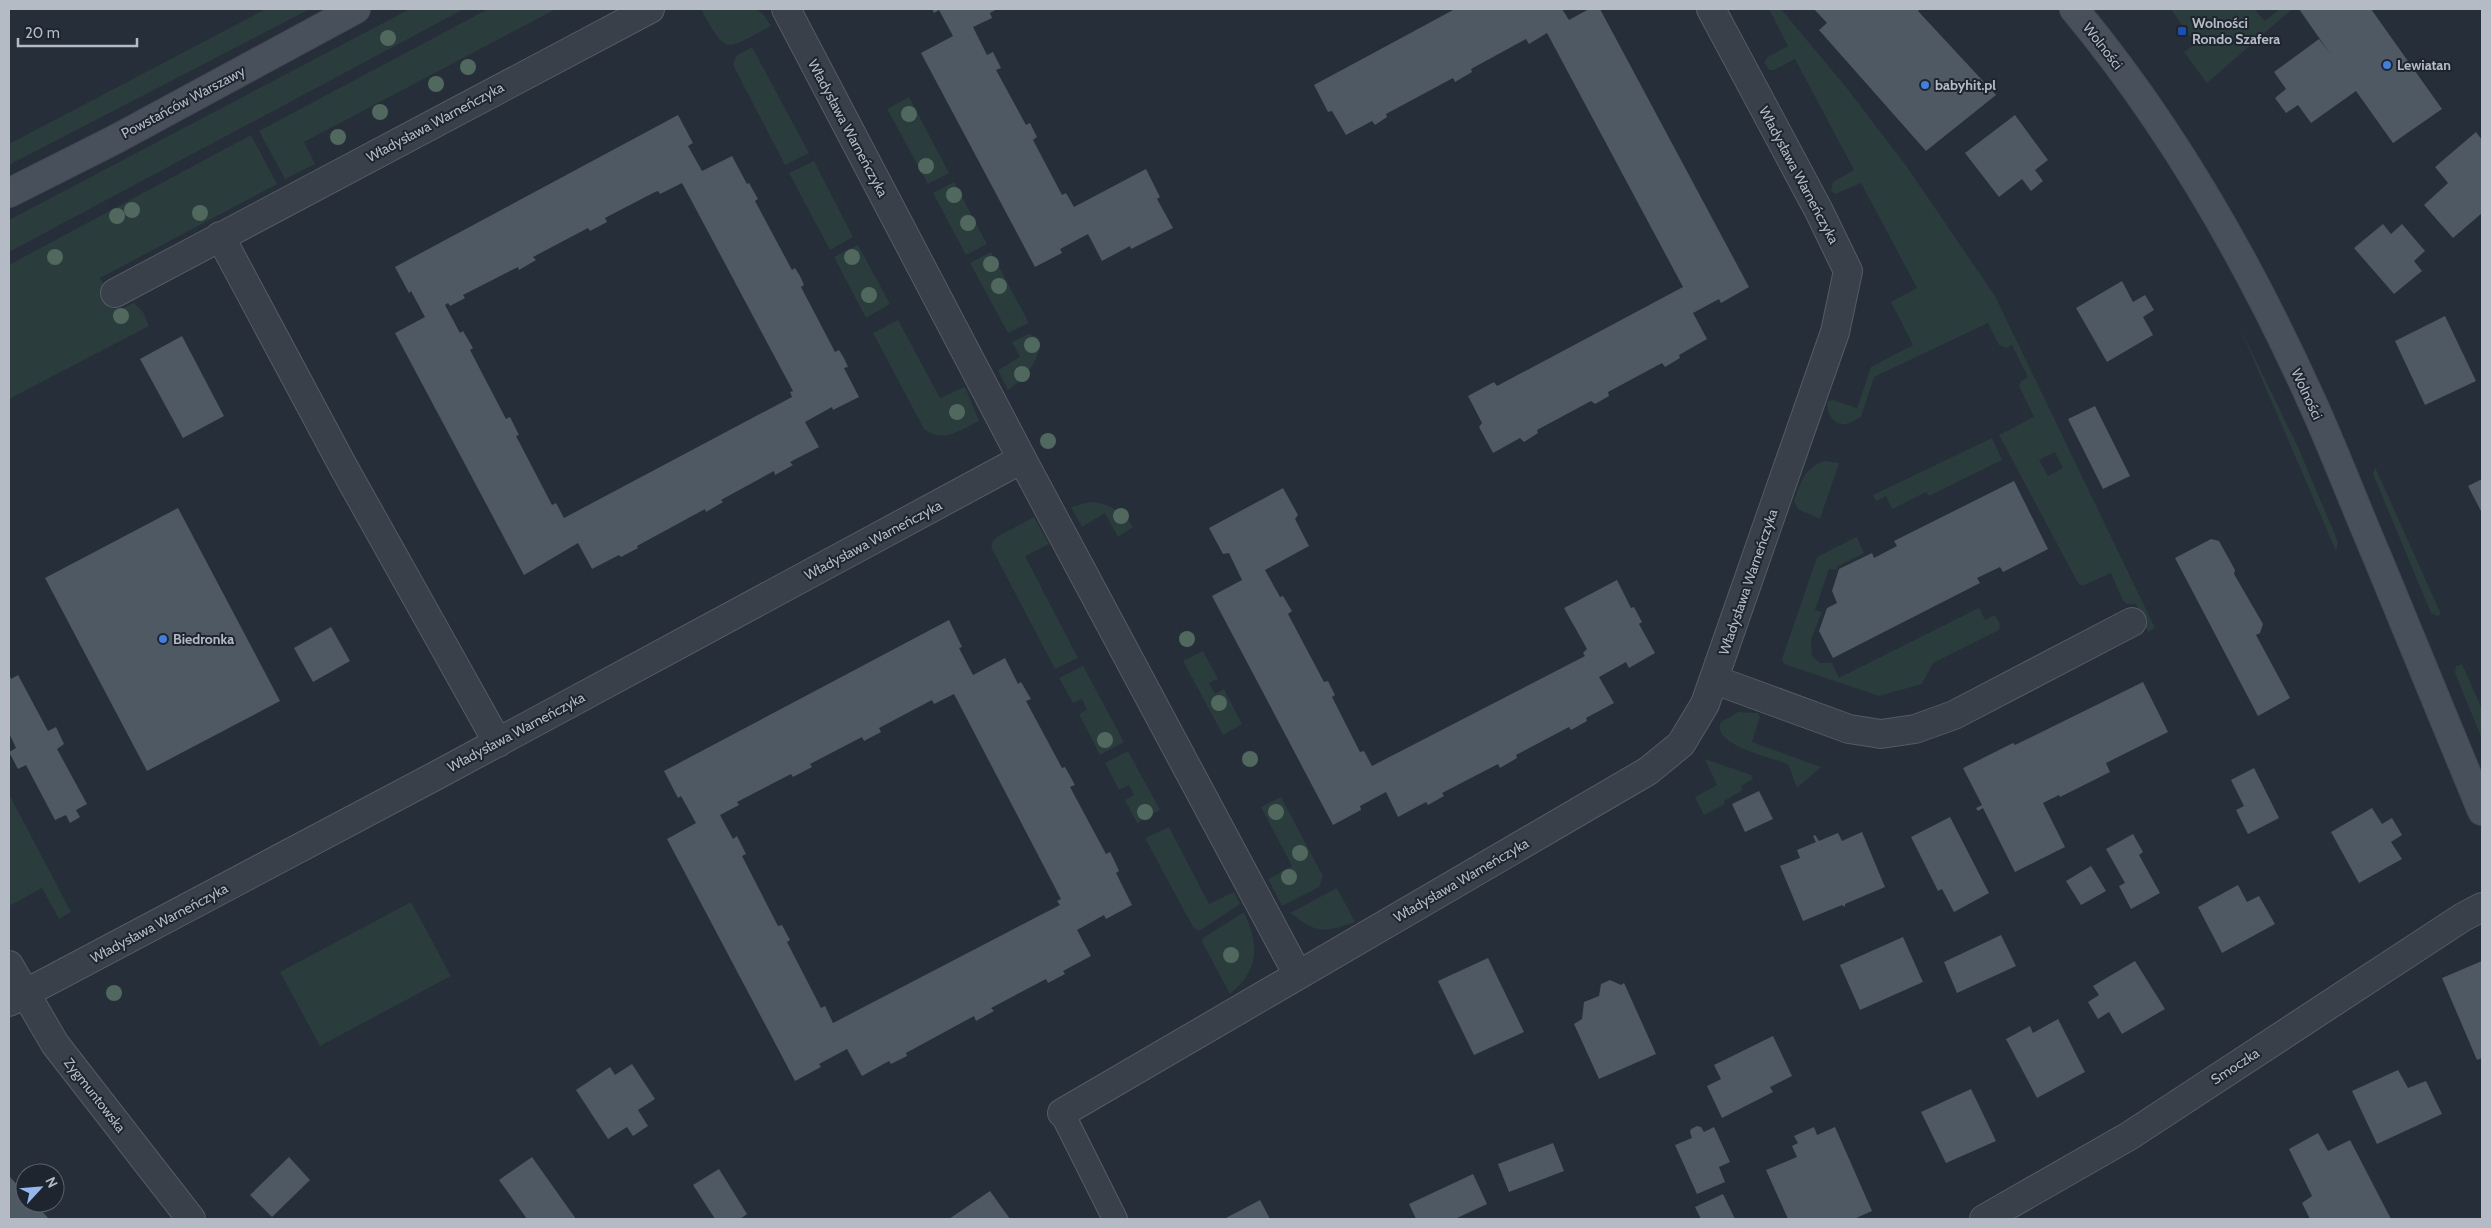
<svg xmlns="http://www.w3.org/2000/svg" width="2491" height="1228" font-family="Cabin,sans-serif">
<style>
.green{fill:#2a3c3c;fill-rule:evenodd}
.building{fill:#4e5964;fill-rule:evenodd}
.lines{fill:none;stroke-linecap:round;stroke-linejoin:round}
.lane-casing{stroke:#545b64;stroke-width:26}
.street-casing{stroke:#545b64;stroke-width:30}
.secondary-casing{stroke:#424952;stroke-width:30}
.lane{stroke:#394049;stroke-width:24}
.street{stroke:#394049;stroke-width:28}
.secondary{stroke:#48505c;stroke-width:28}
.tree{fill:#51685e}
.transit-dot{fill:#1a4fb4;stroke:#1e252e;stroke-width:2}
.shop-dot{fill:#3f7fe0;stroke:#1e252e;stroke-width:2}
.labels{text-anchor:middle;dominant-baseline:central;stroke-width:4;stroke-linejoin:round;paint-order:stroke}
.poi-label{font-size:14px;font-weight:bold;fill:#b4bbc5;stroke:#1e252e;text-anchor:start}
.street-label{font-size:14px;fill:#b4bbc5;stroke:#1e252e}
</style>
<rect width="100%" height="100%" fill="#262e39"/>
<path class="green" d="M266 9H310L9 165V144Z
M410 9H464L9 252V220Z
M488 9H556L304 142 315 164 285 179 259 131Z
M701 9H756L763 14 771 26C725 50 727 57 701 9Z
M1769 9H1781L1846 87 1907 167 1995 296 2155 628 2148 632 2136 604H2127L2123 601 2111 573 2082 586 2078 583 1999 435 2034 417 2019 386 2021 381 2028 377 2012 345 2006 348 1999 345 1988 323 1874 377 1861 417C1856 419 1851 423 1846 424 1833 426 1825 412 1828 401L1833 400 1857 408 1871 367 1913 345 1891 302 1917 288 1861 183 1835 194 1831 191 1833 182 1854 170 1795 59 1774 70H1769L1764 62 1768 57 1788 46ZM2055 452 2063 468 2048 476 2039 460Z
M2171 9H2254L2265 21 2280 9H2292L2207 83 2184 52 2195 44Z
M752 47 809 153 785 165 733 65 736 56Z
M909 97 949 173 928 184 887 109Z
M251 135 277 184 100 278 119 310 134 303 143 312 149 326 9 399V265Z
M814 161 853 237 830 250 789 173Z
M954 182 987 244 966 255 933 193Z
M858 245 890 304 866 318 834 257Z
M991 252 1029 323 1008 333 970 263Z
M898 320 940 398 965 387 979 421C960 430 944 444 924 429L873 333Z
M2239 326 2298 447 2338 542 2336 551Z
M1029 334 1037 337C1046 356 1022 381 1008 390L998 370 1020 357 1012 342Z
M1992 438 2002 460 1929 496 1926 492 1892 509 1886 496 1876 501 1873 495Z
M1824 461 1839 463 1820 519 1798 509 1794 501C1801 482 1804 468 1824 461Z
M2375 467 2441 614 2437 616 2431 613 2373 474Z
M1090 502C1109 503 1123 512 1133 527L1118 537 1105 513 1082 527 1071 507Z
M1034 517 1049 544 1025 556 1078 658 1055 669 991 547 993 541 998 536Z
M1857 537 1864 553 1837 567 1836 570 1829 569 1815 610 1822 612 1811 640 1812 656 1820 663H1832L1839 678 1979 608 1985 620 1995 615 2000 624 1999 630 1933 663 1922 684 1879 696 1784 664 1782 659 1817 557Z
M1203 651 1218 679 1209 683 1215 694 1224 689 1242 724 1223 735 1183 661Z
M2462 664 2482 709V739L2455 673 2456 666Z
M1083 666 1124 742 1100 755 1079 714 1087 710 1082 699 1073 703 1059 678Z
M1738 712 1758 713 1760 717 1752 742 1821 767 1797 788 1788 764C1772 758 1710 745 1721 722Z
M1128 751 1160 810 1137 823 1125 800 1134 795 1129 785 1119 790 1105 763Z
M1705 759 1751 775 1753 779 1741 786 1743 790 1724 801 1725 804 1704 815 1695 797 1717 785Z
M9 794 71 912 59 919 42 888 9 906Z
M1281 797 1323 876 1319 887 1282 906 1268 879 1292 866 1261 807Z
M1169 827 1209 904 1234 892 1240 904 1199 931 1193 927 1145 838Z
M1337 888 1355 922C1322 933 1318 934 1290 913Z
M411 902 451 976 320 1046 280 972Z
M1244 912C1259 945 1260 970 1230 994L1202 942 1203 938Z"/>
<path class="building" d="M932 9H997L990 13 992 18 973 27 987 55 993 52 1001 68 996 70 1026 125 1030 123 1037 137 1033 140 1062 195 1066 193 1074 207 1146 169 1160 197 1157 199 1173 228 1131 249 1130 246 1102 261 1088 234 1060 249 1062 253 1035 267 921 53 953 36 939 10 934 13Z
M1455 9H1562L1569 20 1589 9H1600L1749 287 1721 303 1719 299 1693 313 1707 339 1679 355 1680 358 1665 367 1662 363 1608 392 1609 396 1595 404 1591 401 1537 430 1538 433 1524 442 1520 438 1493 453 1479 427 1482 423 1468 396 1494 382 1497 386 1683 287 1547 33 1529 44 1526 39 1471 69 1472 72 1455 82 1453 78 1386 114 1387 117 1375 125 1372 121 1346 135 1332 111 1328 112 1314 85Z
M1814 9H1920L1918 11 1996 95 1926 151 1819 30 1827 23Z
M2299 9H2371L2442 109 2393 143 2356 91 2311 123 2298 105 2286 113 2275 98 2286 89 2274 72 2319 39 2331 55Z
M678 115 693 143 688 146 702 171 732 156 747 184 749 183 758 199 755 201 792 270 795 268 800 276 804 285 801 287 835 352 839 350 844 358 848 367 844 368 859 397 833 410 832 407 805 422 819 447 790 462 793 465 775 475 774 471 721 500 723 502 706 512 705 509 637 546 638 548 621 557 619 555 592 569 578 543 524 575 395 333 425 317 411 291 409 293 395 267ZM682 183 793 391 790 392 792 397 564 518 556 503 552 505 516 436 519 435 510 417 506 419 470 350 473 348 463 331 460 333 445 305 448 303 450 306 465 298 463 295 518 267 519 270 536 260 533 257 588 228 590 231 607 222 605 218 655 192 658 191 660 194Z
M2015 115 2048 160 2035 170 2043 181 2031 191 2022 179 1999 197 1965 153Z
M2476 132 2482 140V213L2453 238 2424 205 2448 183 2435 167Z
M2383 224 2391 234 2402 224 2425 251 2414 261 2422 271 2394 294 2354 248Z
M2122 281 2133 302 2145 295 2154 310 2143 317 2153 335 2107 362 2076 308Z
M2445 316 2476 381 2425 405 2395 341Z
M182 336 224 416 183 438 140 359Z
M2095 406 2130 476 2103 489 2068 419Z
M2482 479V513L2468 486Z
M2014 481 2048 549 2003 572 2000 567 1977 578 1980 583 1833 658 1819 631 1827 608 1837 603 1832 591 1839 569 1872 553 1874 558 1897 546 1894 541Z
M1283 488 1298 515 1295 519 1309 546 1265 570 1280 597 1283 596 1292 611 1288 614 1324 682 1328 681 1335 695 1332 697 1360 752 1364 751 1372 766 1585 656 1583 653 1587 649 1564 608 1617 580 1631 608 1634 607 1642 622 1639 624 1655 653 1629 668 1626 662 1599 677 1614 703 1586 718 1587 721 1571 730 1569 727 1516 755 1517 758 1500 768 1498 764 1442 793 1444 796 1428 805 1426 802 1398 817 1386 792 1360 806 1361 810 1333 825 1212 596 1242 580 1229 553 1223 554 1209 528Z
M178 508 280 701 147 771 45 578Z
M2211 539 2219 541 2235 570 2234 574 2263 624 2260 633 2256 635 2290 698 2258 716 2175 558Z
M949 620 962 647 959 648 973 675 1005 658 1018 684 1021 682 1031 699 1026 701 1062 768 1065 767 1075 785 1070 787 1106 854 1110 852 1115 862 1119 871 1116 873 1132 905 1106 919 1104 915 1077 930 1091 956 1063 971 1065 974 1048 983 1046 979 991 1008 994 1011 976 1021 974 1016 906 1053 907 1056 891 1064 889 1061 862 1076 847 1049 819 1064 821 1067 795 1081 667 839 696 823 681 796 678 798 664 771ZM954 694 1061 899 1057 901 1060 905 833 1023 825 1006 821 1008 787 942 790 940 782 925 778 926 742 856 746 854 737 836 733 839 720 815 739 805 737 802 791 774 793 777 812 767 810 764 862 737 864 741 881 732 879 728 932 700 934 704Z
M331 627 350 661 313 682 294 648Z
M9 674 11 679 18 675 48 731 56 727 64 744 57 749 87 804 76 810 80 817 70 823 66 815 55 820 26 765 18 769 9 752 16 748 9 733Z
M2143 682 2168 732 2106 763 2110 772 2060 797 2059 795 2043 803 2065 847 2015 872 1983 808 1978 811 1976 808 1982 805 1963 768 2013 743 2015 745Z
M2254 768 2279 818 2248 834 2236 810 2244 806 2231 780Z
M1759 791 1773 819 1745 832 1732 804Z
M2372 808 2382 824 2392 818 2402 835 2391 842 2402 859 2359 883 2331 832Z
M1950 817 1989 893 1954 912 1942 889 1938 891 1911 837Z
M1862 832 1885 887 1845 904V907L1842 905 1803 921 1780 866 1800 858 1797 850 1816 842 1813 836 1815 835 1819 841 1838 833 1842 841Z
M2133 834 2143 852 2139 855 2160 893 2131 909 2119 886 2125 883 2106 849Z
M2091 866 2106 891 2081 905 2066 881Z
M2238 885 2247 902 2259 896 2275 924 2222 953 2198 907Z
M2001 935 2016 966 1957 993 1944 962Z
M1903 937 1923 982 1860 1010 1840 965Z
M1488 958 1524 1032 1474 1055 1438 981Z
M2135 961 2165 1009 2122 1034 2109 1012 2098 1019 2088 1002 2099 995 2093 986Z
M2482 961V1058L2477 1060 2442 978Z
M1610 980 1621 985 1624 983 1656 1054 1599 1079 1574 1024 1582 1019 1584 1002 1599 996 1601 984Z
M2058 1019 2085 1072 2037 1098 2006 1039 2030 1026 2033 1033Z
M1773 1036 1792 1076 1770 1087 1773 1092 1722 1118 1707 1086 1721 1079 1714 1065Z
M632 1064 655 1099 638 1110 648 1126 633 1136 627 1127 608 1139 576 1090 610 1067 615 1075Z
M2398 1070 2408 1088 2426 1081 2442 1114 2377 1144 2352 1091Z
M1971 1089 1996 1141 1946 1163 1921 1112Z
M1697 1126 1701 1127 1704 1132 1714 1127 1730 1162 1719 1167 1725 1182 1697 1194 1675 1145 1692 1138 1690 1132 1691 1129Z
M1814 1127 1817 1135 1835 1127 1872 1211 1854 1219H1788L1766 1170 1797 1157 1792 1146 1798 1143 1794 1136Z
M2318 1133 2328 1151 2350 1140 2391 1219H2310L2302 1203 2312 1196 2289 1149Z
M1553 1143 1564 1171 1509 1192 1498 1164Z
M289 1157 310 1180 272 1217 250 1195Z
M532 1157 576 1219H527L499 1180Z
M719 1169 747 1214 740 1219H715L693 1185Z
M1473 1174 1487 1204 1455 1219H1416L1409 1204Z
M9 1176 25 1193V1203H34L49 1219H9Z
M990 1191 1010 1219H949Z
M1723 1194 1735 1219H1701L1695 1207Z
M1260 1200 1270 1219H1224Z"/>
<g class="lines">
<defs>
<path id="lane" d="M1062 1113 1115 1219"/>
<path id="street" d="M786 9 1022 459 1298 975
M220 236 343 466 498 743
M115 293 650 9
M1715 680 1849 729 1881 734 1915 729 1954 715 2132 622
M9 965 55 1044 191 1219
M9 1002 439 774 1022 459
M1062 1113 1648 771 1681 744 1705 704 1835 332 1848 271 1819 211 1711 9
M1984 1219 2129 1136 2463 917 2482 907"/>
<path id="secondary" d="M2074 9C2173 128 2250 264 2313 404 2336 455 2356 508 2378 559 2412 643 2448 727 2482 811
M9 193 116 139 356 9"/>
</defs>
<use href="#lane" class="lane-casing"/>
<use href="#street" class="street-casing"/>
<use href="#secondary" class="secondary-casing"/>
<use href="#lane" class="lane"/>
<use href="#street" class="street"/>
<use href="#secondary" class="secondary"/>
</g>
<g class="tree">
<circle cx="388" cy="38" r="8"/>
<circle cx="468" cy="67" r="8"/>
<circle cx="436" cy="84" r="8"/>
<circle cx="380" cy="112" r="8"/>
<circle cx="909" cy="114" r="8"/>
<circle cx="338" cy="137" r="8"/>
<circle cx="926" cy="166" r="8"/>
<circle cx="954" cy="195" r="8"/>
<circle cx="132" cy="210" r="8"/>
<circle cx="200" cy="213" r="8"/>
<circle cx="117" cy="216" r="8"/>
<circle cx="968" cy="223" r="8"/>
<circle cx="55" cy="257" r="8"/>
<circle cx="852" cy="257" r="8"/>
<circle cx="991" cy="264" r="8"/>
<circle cx="999" cy="286" r="8"/>
<circle cx="869" cy="295" r="8"/>
<circle cx="121" cy="316" r="8"/>
<circle cx="1032" cy="345" r="8"/>
<circle cx="1022" cy="374" r="8"/>
<circle cx="957" cy="412" r="8"/>
<circle cx="1048" cy="441" r="8"/>
<circle cx="1121" cy="516" r="8"/>
<circle cx="1187" cy="639" r="8"/>
<circle cx="1219" cy="703" r="8"/>
<circle cx="1105" cy="740" r="8"/>
<circle cx="1250" cy="759" r="8"/>
<circle cx="1145" cy="812" r="8"/>
<circle cx="1276" cy="812" r="8"/>
<circle cx="1300" cy="853" r="8"/>
<circle cx="1289" cy="877" r="8"/>
<circle cx="1231" cy="955" r="8"/>
<circle cx="114" cy="993" r="8"/>
</g>
<rect class="transit-dot" x="2177" y="26" width="10" height="10" rx="2.5"/>
<g class="shop-dot">
<circle cx="2387" cy="65" r="5"/>
<circle cx="1925" cy="85" r="5"/>
<circle cx="163" cy="639" r="5"/>
</g>
<g class="labels">
<g class="poi-label">
<text x="2192" y="23">Wolności<tspan x="2192" dy="16">Rondo Szafera</tspan></text>
<text x="2397" y="65">Lewiatan</text>
<text x="1935" y="85">babyhit.pl</text>
<text x="173" y="639">Biedronka</text>
</g>
<g class="street-label">
<text transform="translate(2103 46) rotate(52)">Wolności</text>
<text transform="translate(183 102) rotate(-28)">Powstańców Warszawy</text>
<text transform="translate(435 122) rotate(-28)">Władysława Warneńczyka</text>
<text transform="translate(848 128) rotate(62)">Władysława Warneńczyka</text>
<text transform="translate(1799 175) rotate(62)">Władysława Warneńczyka</text>
<text transform="translate(2307 394) rotate(65)">Wolności</text>
<text transform="translate(873 540) rotate(-28)">Władysława Warneńczyka</text>
<text transform="translate(1748 582) rotate(-71)">Władysława Warneńczyka</text>
<text transform="translate(516 732) rotate(-28)">Władysława Warneńczyka</text>
<text transform="translate(1461 880) rotate(-30)">Władysława Warneńczyka</text>
<text transform="translate(159 923) rotate(-28)">Władysława Warneńczyka</text>
<text transform="translate(2235 1066) rotate(-33)">Smoczka</text>
<text transform="translate(95 1095) rotate(52)">Zygmuntowska</text>
</g>
</g>
<rect width="2491" height="1228" fill="none" stroke="#b4bbc5" stroke-width="20"/>
<g transform="translate(40 1188) rotate(64)"><circle r="24" fill="#1e252e" stroke="#5a616a"/>
<path d="M0-4L9 19L0 12L-9 19Z" fill="#94b8eb"/>
<text y="-8" font-size="14" font-weight="bold" text-anchor="middle" fill="#b4bbc5">N</text>
</g>
<path d="M18 38v8h119v-8" fill="none" stroke="#b4bbc5" stroke-width="2.5"/>
<text x="25" y="38" font-size="15" fill="#b4bbc5" stroke="#1e252e" stroke-width="4" paint-order="stroke">20 m</text>
</svg>
